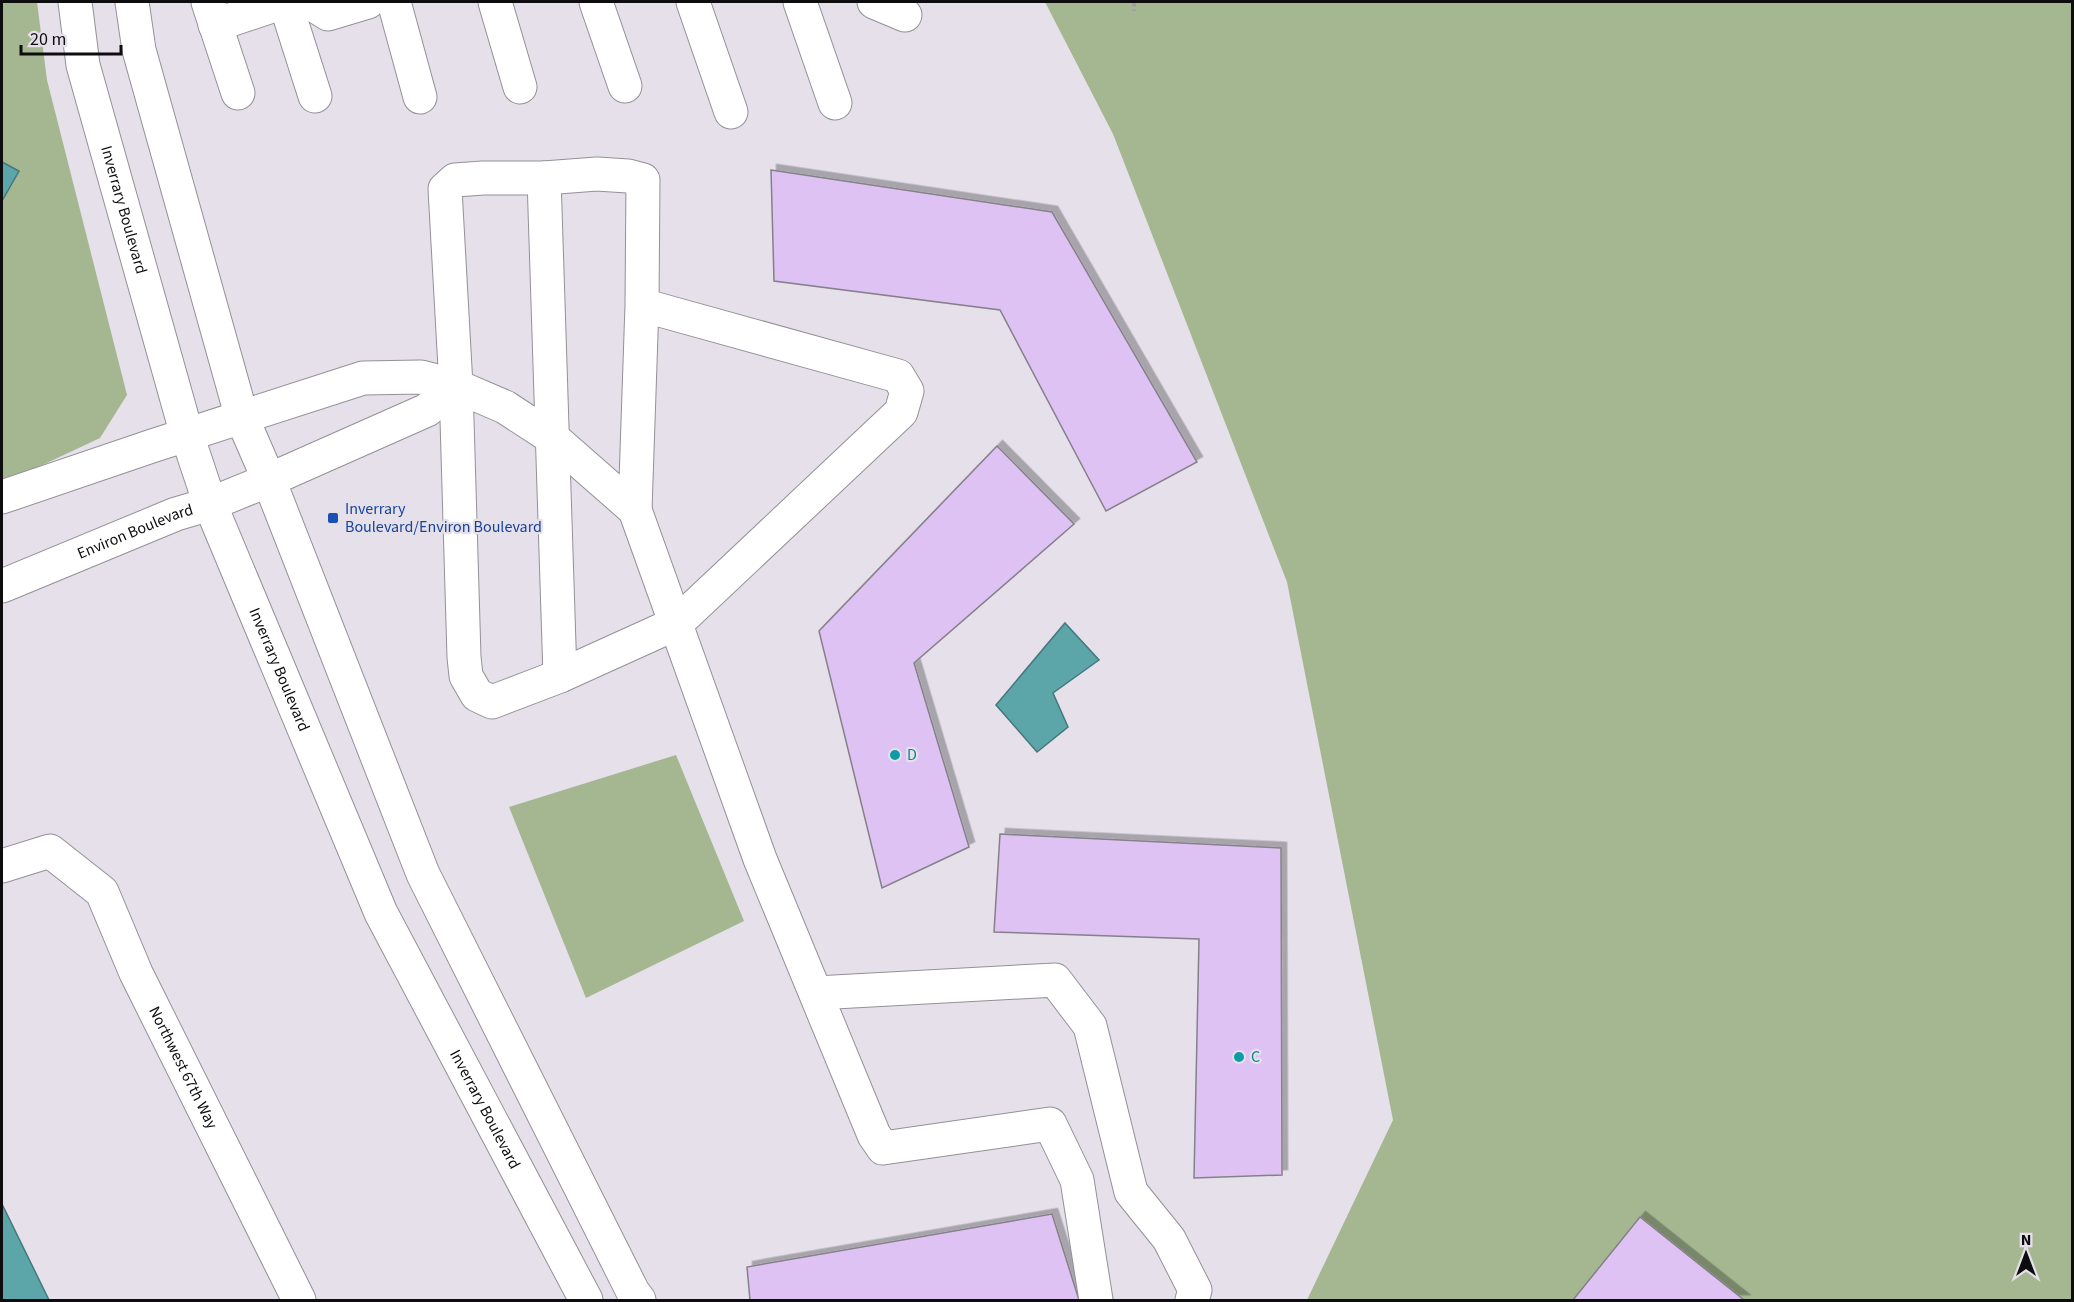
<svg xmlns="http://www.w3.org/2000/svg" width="2074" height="1302" font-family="'Source Sans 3',sans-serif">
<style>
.green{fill:#a4b791}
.water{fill:#5ca6aa;stroke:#44787c;stroke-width:1.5}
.building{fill:#ddc2f3;stroke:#858089;stroke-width:1.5;filter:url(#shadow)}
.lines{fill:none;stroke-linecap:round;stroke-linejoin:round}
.minor-casing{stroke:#949098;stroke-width:35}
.path{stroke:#a09da4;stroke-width:4;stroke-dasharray:4.5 3;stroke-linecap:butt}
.minor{stroke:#fff;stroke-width:33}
.transit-dot{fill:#1a4fb4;stroke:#e5e0e9;stroke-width:2}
.culture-dot{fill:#0f9aa8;stroke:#e5e0e9;stroke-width:2}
.labels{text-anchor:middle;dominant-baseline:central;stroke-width:4.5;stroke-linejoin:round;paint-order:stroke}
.street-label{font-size:16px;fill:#0d0c0f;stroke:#e5e0e9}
.transit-label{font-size:16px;fill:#164399;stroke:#e5e0e9;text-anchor:start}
.culture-label{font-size:16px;fill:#0d838f;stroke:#e5e0e9;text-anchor:start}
</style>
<defs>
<filter id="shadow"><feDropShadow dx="5.5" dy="-5.5" stdDeviation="0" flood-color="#0004"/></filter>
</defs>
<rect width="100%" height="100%" fill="#e5e0e9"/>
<path class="green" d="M2 2H37L47 80 127 395 100 438 2 484Z
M1045 2H2072V1300H1307L1393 1120 1287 582 1113 134Z
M676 755 744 921 586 998 509 807Z"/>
<path class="water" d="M2 162 19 171 2 201Z
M1065 623 1099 660 1053 693 1068 727 1037 752 996 705Z
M2 1204 49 1300H2Z"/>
<path class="building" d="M771 170 1052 212 1197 462 1106 511 1000 310 774 281Z
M997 446 1074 524 914 663 969 847 882 888 819 631Z
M1000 834 1281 848 1282 1175 1194 1178 1199 939 994 932Z
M1052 1214 1079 1300H750L747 1267Z
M1640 1217 1744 1300H1573Z"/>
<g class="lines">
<defs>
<g id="minor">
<path id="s1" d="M75 2 83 65 187 435 210 504 381 913 586 1300"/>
<path d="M132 2 139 50 242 418 269 480 423 874 633 1292 639 1300"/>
<path d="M208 2 238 93"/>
<path d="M285 2 315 96"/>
<path d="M309 2 328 14 368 2"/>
<path d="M394 2 420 97"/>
<path d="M495 2 520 87"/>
<path d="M596 2 625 86"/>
<path d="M693 2 731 112"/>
<path d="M800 2 835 103"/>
<path d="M874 2 905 15"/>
<path d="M215 25 284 2"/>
<path d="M544 178 560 676"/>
<path d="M2 497 152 446 363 378 421 377 456 386 505 407 554 439 635 510 642 305 643 180 628 176 597 174 544 178H483L455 180 445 189 456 386 464 657 466 676 477 695 492 702 560 676 677 623 901 412 907 391 898 376 642 305"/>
<path d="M635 510 760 859 874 1135 883 1148 1050 1124 1077 1180 1096 1300"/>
<path id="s2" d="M2 586 176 514 210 504 269 480 427 410 456 386"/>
<path id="s3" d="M2 866 50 851 102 892 136 973 299 1300"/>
<path d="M816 993 1055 980 1090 1026 1131 1192 1169 1239 1195 1290 1192 1300"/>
</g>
</defs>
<use href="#minor" class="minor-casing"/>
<path class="path" d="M1134 2V11"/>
<use href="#minor" class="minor"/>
</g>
<rect class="transit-dot" x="327" y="512" width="12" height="12" rx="3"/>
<g class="culture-dot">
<circle cx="895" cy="755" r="6"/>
<circle cx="1239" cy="1057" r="6"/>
</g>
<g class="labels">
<g class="street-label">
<text stroke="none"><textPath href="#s1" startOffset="214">Inverrary Boulevard</textPath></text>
<text stroke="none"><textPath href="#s2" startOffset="144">Environ Boulevard</textPath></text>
<text stroke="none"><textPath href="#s1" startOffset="700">Inverrary Boulevard</textPath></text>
<text stroke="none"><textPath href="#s3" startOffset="310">Northwest 67th Way</textPath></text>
<text stroke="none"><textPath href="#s1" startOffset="1186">Inverrary Boulevard</textPath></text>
</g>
<g class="transit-label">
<text x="345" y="509">Inverrary<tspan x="345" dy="18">Boulevard/Environ Boulevard</tspan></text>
</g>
<g class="culture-label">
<text x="907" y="755">D</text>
<text x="1251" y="1057">C</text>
</g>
</g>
<rect width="2074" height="1302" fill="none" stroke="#0d0c0f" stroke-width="6"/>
<g transform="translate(2026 1254)" stroke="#e5e0e9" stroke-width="4.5" paint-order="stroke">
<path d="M0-4.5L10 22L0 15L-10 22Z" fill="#0d0c0f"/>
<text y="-9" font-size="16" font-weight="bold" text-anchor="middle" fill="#0d0c0f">N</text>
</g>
<path d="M21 45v9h100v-9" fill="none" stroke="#0d0c0f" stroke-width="3"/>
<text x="30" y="45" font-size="18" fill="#0d0c0f" stroke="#e5e0e9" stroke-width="4.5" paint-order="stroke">20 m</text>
</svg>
